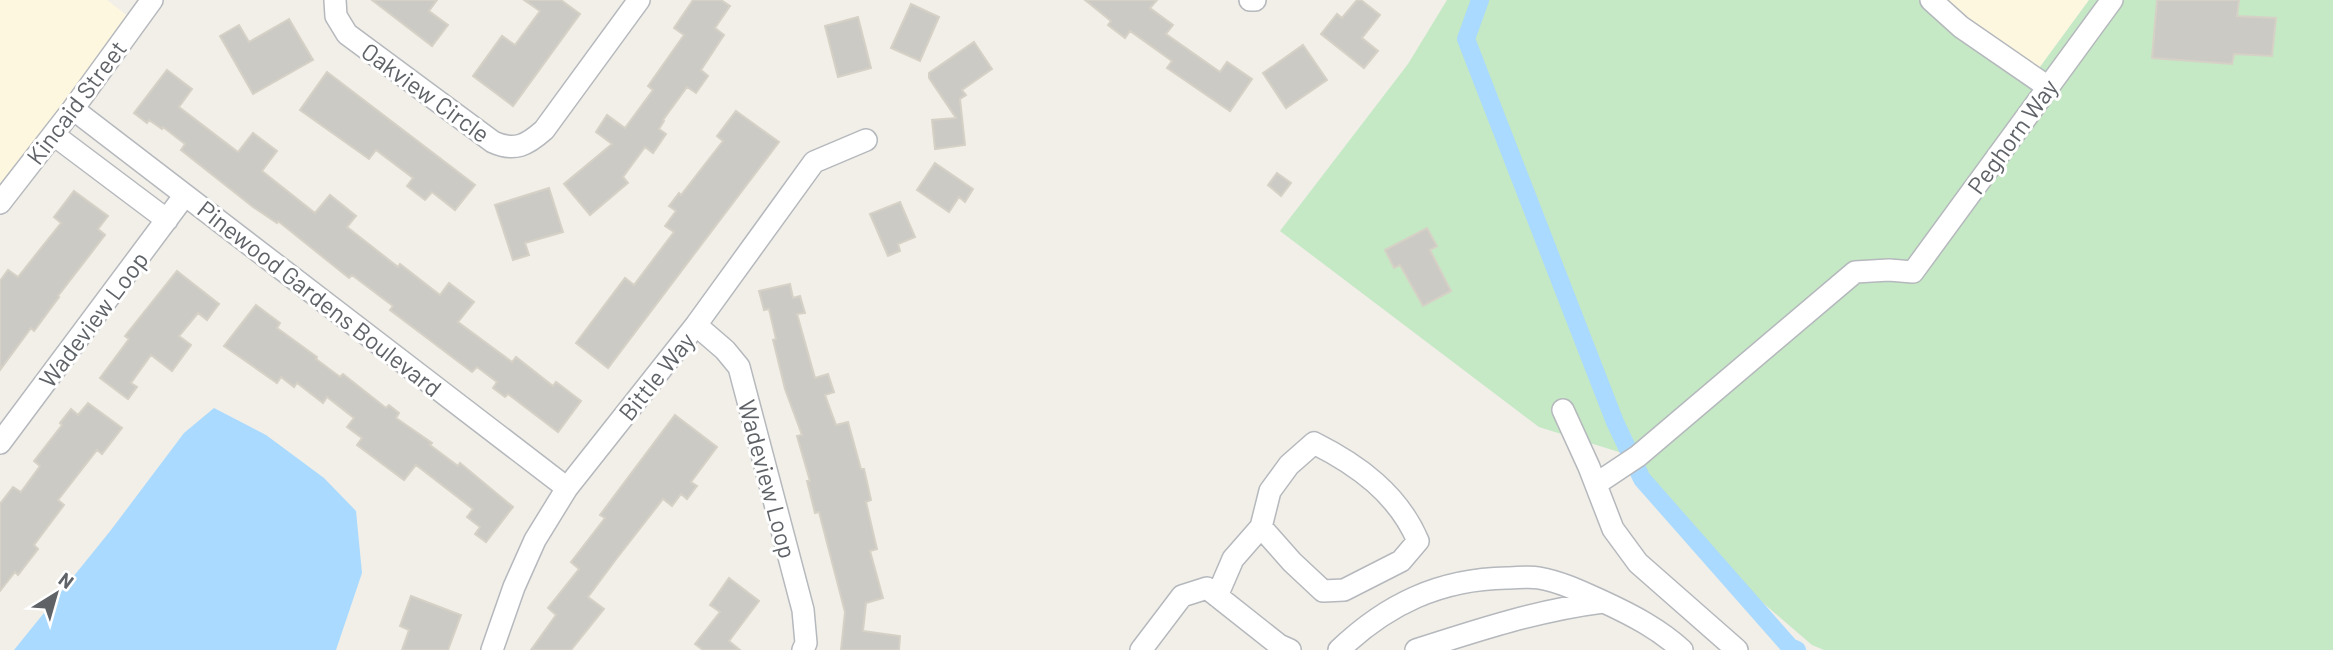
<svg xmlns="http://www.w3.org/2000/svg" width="2333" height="650" font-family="Barlow,sans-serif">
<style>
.commercial{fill:#fef7e0}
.green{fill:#c5e8c5}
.water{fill:#aadaff}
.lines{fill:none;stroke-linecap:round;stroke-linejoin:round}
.canal{stroke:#aadaff;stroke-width:18}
.building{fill:#cccac5;stroke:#d6d1c6;stroke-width:2}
.minor-casing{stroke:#b5b8bc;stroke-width:24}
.minor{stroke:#fff;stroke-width:21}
.labels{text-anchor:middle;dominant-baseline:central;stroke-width:6;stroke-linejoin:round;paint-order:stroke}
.street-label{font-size:24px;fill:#5f6368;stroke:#fff}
</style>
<rect width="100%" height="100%" fill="#f1efe8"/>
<path class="commercial" d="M0 0H107L134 21 0 198Z
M1927 0H2089L2031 79Z"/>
<path class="green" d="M1447 0H1927L2031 79 2089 0H2333V650H1824L1812 645 1683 534 1638 458 1539 427 1280 231 1408 64Z"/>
<path class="water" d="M214 408 266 435 324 478 356 511 362 573 336 650H14L111 530 184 433Z"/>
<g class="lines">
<path class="canal" d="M1480 0 1466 39 1615 422 1642 479 1790 647 1797 650"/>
</g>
<path class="building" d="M372 0H437L429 11 448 25 432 46Z
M524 0H561L580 14 513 106 473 76 502 36 515 45 540 11Z
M693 0H721L730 6 715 28 724 35 701 70 708 76 696 93 687 87 663 120 664 121 659 129 666 134 653 153 645 147 623 177 628 183 590 215 564 184 612 144 596 132 607 115 625 128 653 90 648 86 684 35 674 28Z
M1085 0H1157L1150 8 1173 25 1166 34 1220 72 1227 62 1252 79 1230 111 1167 68 1172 61 1130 31 1125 38 1108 25 1111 21Z
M1357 0H1361L1380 15 1362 38 1378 51 1364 68 1321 34 1337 14 1342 18Z
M2157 0H2239L2237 16 2276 18 2272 56 2234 54 2232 64 2152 58Z
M911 4 939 17 920 61 891 48Z
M858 17 871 68 838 77 825 26Z
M289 19 313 60 253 94 220 36 239 25 249 42Z
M974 42 992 69 962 90 966 95 960 99 965 145 935 149 932 120 956 118 929 78V73Z
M1303 45 1327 80 1286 108 1263 73Z
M167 70 192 89 179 107 238 152 253 133 277 151 262 171 315 213 330 195 356 216 347 227 398 267 400 264 440 295 449 283 474 302 458 322 512 362 516 357 553 386 556 382 581 401 558 432 508 394 505 397 493 388 497 382 477 367 472 372 390 310 393 306 377 294 352 275 349 278 278 221 277 223 253 207 181 150 185 144 163 127 162 129 149 120 147 123 134 113Z
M327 72 475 185 455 210 432 192 425 200 407 186 413 178 376 150 369 159 300 110Z
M736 111 779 142 608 368 576 343 625 278 634 285 674 232 665 226 676 211 669 206 679 193 681 195 723 141 717 136Z
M935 163 973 189 965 202 959 197 949 212 917 190Z
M1277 173 1291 183 1281 196 1268 185Z
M549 188 563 232 525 243 529 255 513 260 495 205Z
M74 191 108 216 98 229 105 235 58 296 59 297 34 331 31 328 0 370V281L8 270 18 277 61 223 54 217Z
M900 202 915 237 898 244 900 251 888 256 870 214Z
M1427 228 1437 246 1430 250 1451 291 1423 306 1400 265 1394 268 1385 250Z
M177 271 219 304 207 320 198 313 179 336 191 345 172 371 151 355 131 383 137 387 128 399 100 378 129 339 125 336Z
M790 284 793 298 800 296 805 313 797 314 815 378 828 374 834 392 825 395 836 425 848 422 861 469H864L871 500 866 502 877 549 870 551 883 598 866 603 863 631 900 636 899 650H841L845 612 819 512 815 513 807 481H810L797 436 802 435 785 389 773 340 776 339 769 309 764 310 759 291Z
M256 305 280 323 277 328 317 357 316 359 340 377 343 374 386 408 389 405 399 413 396 418 432 443 430 445 458 466 460 463 513 507 486 542 475 534 480 527 467 517 473 509 416 465 404 480 357 445 362 438 347 427 354 418 327 397 323 403 297 383 294 387 281 377 277 383 224 346Z
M88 403 122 428 102 454 97 450 58 500 64 505 34 545 38 549 18 575 15 572 0 591V504L13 487 21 492 40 466 34 461 62 425 60 423 71 409 78 415Z
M675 415 717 447 691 482 697 486 687 499 681 494 672 506 663 499 617 558 588 597 604 609 571 650H531L556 615 548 608 579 569 571 562 605 518 600 515Z
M729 578 759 601 729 641 740 650H703L695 644 720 612 710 605Z
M411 596 461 615 448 650H402L409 630 400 626Z"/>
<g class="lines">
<defs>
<path id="minor" d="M335 0 336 16 347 34 493 142C515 152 527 145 544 130L639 0
M1250 0H1255
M1931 0 1961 27 2048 87
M73 109 567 488
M54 135 167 220
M0 203 73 109 152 0
M696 325 725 350 739 367 803 610 806 643 803 650
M1563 410 1589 467 1613 529 1638 563 1737 650
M0 443 185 195
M1596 484 1638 456 1855 272 1889 270 1913 272 2112 0
M1217 596 1233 559 1261 527 1292 562 1323 591 1344 590 1401 561 1418 541C1398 494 1358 465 1314 443L1289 465 1270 491 1261 527
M492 650 514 587 535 540 567 488 696 325 814 162 866 140
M1141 650 1182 596 1207 588 1279 645 1290 650
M1339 650C1387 604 1440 579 1507 578 1517 578 1529 576 1539 578 1562 582 1584 593 1604 602 1632 615 1659 629 1682 650
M1416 650C1478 630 1539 610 1603 602"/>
</defs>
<use href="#minor" class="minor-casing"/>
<use href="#minor" class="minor"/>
</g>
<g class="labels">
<g class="street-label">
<text transform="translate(426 92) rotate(36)">Oakview Circle</text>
<text transform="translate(76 102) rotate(-53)">Kincaid Street</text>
<text transform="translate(2012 136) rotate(-54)">Peghorn Way</text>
<text transform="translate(320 298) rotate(38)">Pinewood Gardens Boulevard</text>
<text transform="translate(93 319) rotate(-53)">Wadeview Loop</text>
<text transform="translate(656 376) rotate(-51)">Bittle Way</text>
<text transform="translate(768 479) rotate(75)">Wadeview Loop</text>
</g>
</g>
<g transform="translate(56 594) rotate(37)" stroke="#ffffff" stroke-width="5" paint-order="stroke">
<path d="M0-5L12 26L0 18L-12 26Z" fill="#5f6368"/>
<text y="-10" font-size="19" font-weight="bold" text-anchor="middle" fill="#5f6368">N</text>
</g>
</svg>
